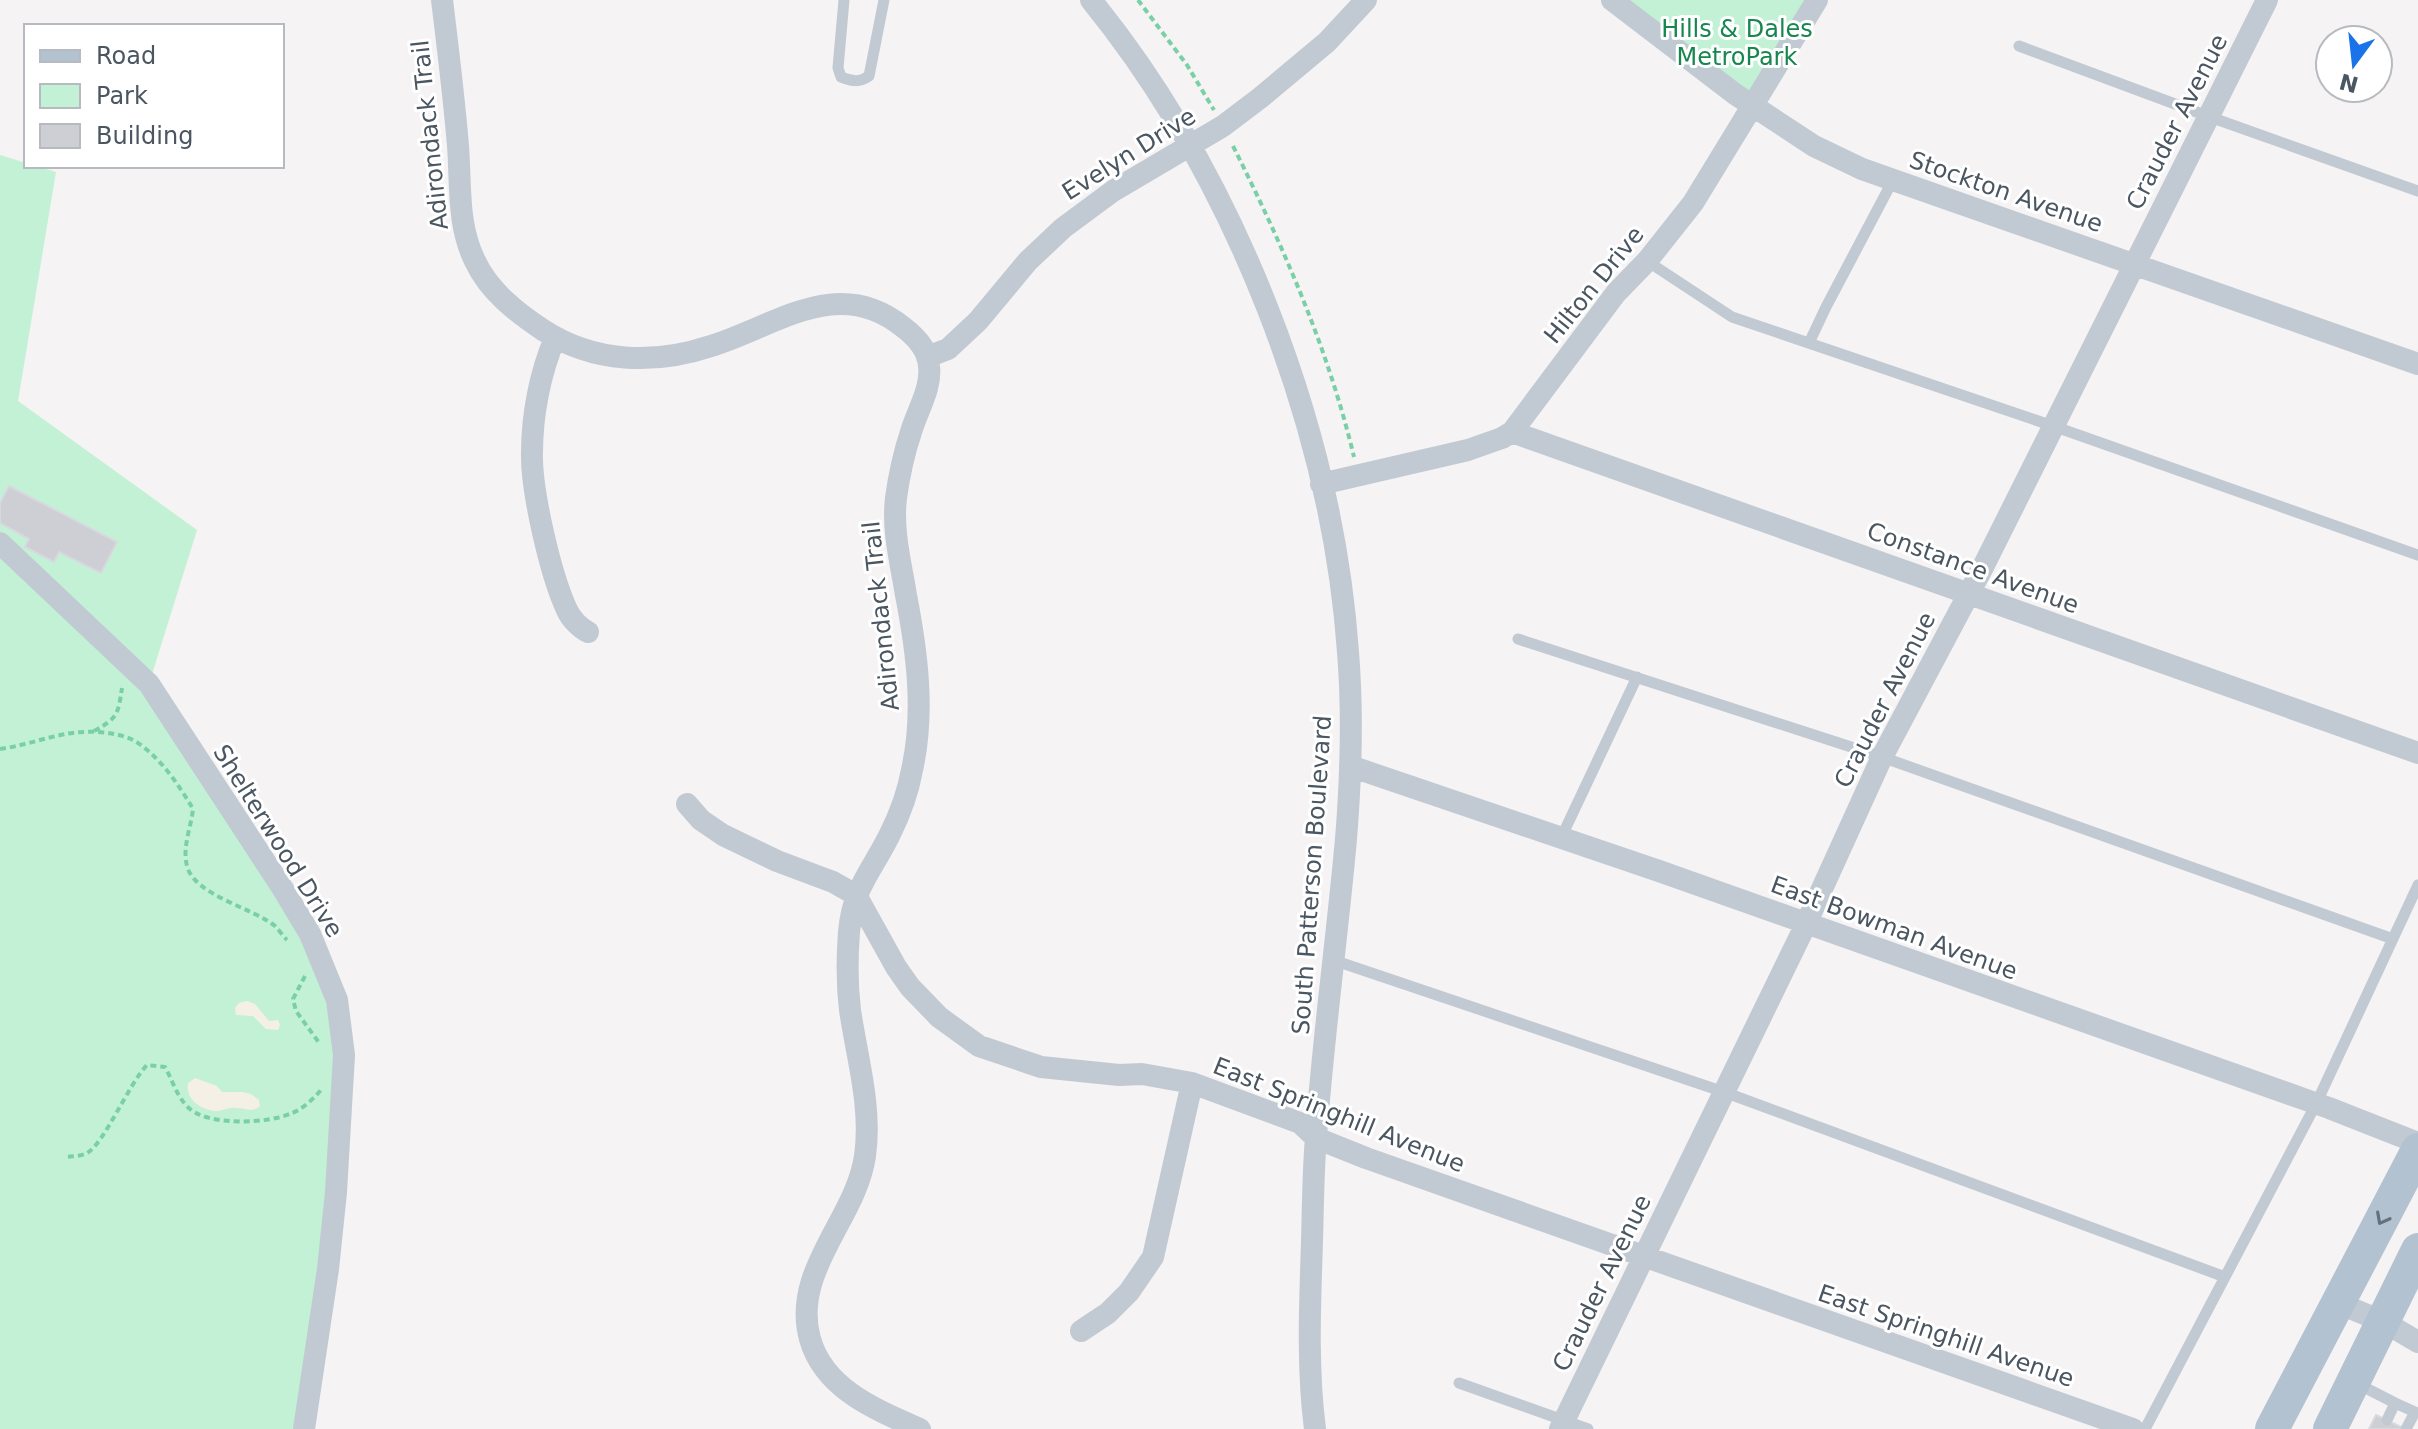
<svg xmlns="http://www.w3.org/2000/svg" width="2418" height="1429" font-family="'DejaVu Sans',sans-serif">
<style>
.green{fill:#c3f1d5}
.sand{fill:#f5f0e5}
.building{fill:#cdcfd5;stroke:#d7d9de;stroke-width:2}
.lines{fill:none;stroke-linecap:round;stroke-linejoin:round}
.path{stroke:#7ad0a6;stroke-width:4;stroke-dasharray:6 4;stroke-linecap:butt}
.lane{stroke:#c1cad2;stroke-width:11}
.street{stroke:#c1cad2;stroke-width:22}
.primary{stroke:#b3c2d1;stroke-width:34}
.oneway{stroke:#64717d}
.labels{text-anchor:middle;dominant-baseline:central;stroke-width:6;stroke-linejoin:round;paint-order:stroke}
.park-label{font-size:24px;fill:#17864f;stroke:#fff}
.street-label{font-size:24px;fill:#4a5661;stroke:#fff}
</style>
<rect width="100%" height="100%" fill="#f5f3f3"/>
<path class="green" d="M1612 0H1817L1752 105Z
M0 155 26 163V166H36L56 172 18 401 197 530 149 684 283 889 341 1024 304 1429H0Z"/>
<path class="sand" d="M247 1001 255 1004 269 1021 278 1020 280 1025 278 1030 266 1029 253 1016 236 1015 235 1008 239 1003Z
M195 1078 217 1086 222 1092H242L251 1094 259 1100 260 1106C252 1113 246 1108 236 1108 229 1107 223 1111 217 1111 201 1111 185 1099 188 1083Z"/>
<path class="building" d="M9 486 117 542 101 573 59 552 54 562 25 547 29 539 0 523V503Z
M2376 1415 2405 1429H2369Z"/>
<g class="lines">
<path class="path" d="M1138 0 1187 65 1214 110
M1233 146C1283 246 1328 348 1354 457
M94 731C118 718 118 714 122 688
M0 749C22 746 44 738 66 734 85 730 115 731 133 740 158 754 179 785 193 809 191 828 182 847 187 866 194 895 253 908 275 926 279 930 283 936 287 940
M305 976 293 999 296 1011 320 1044
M68 1157C74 1156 82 1156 87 1153 104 1144 128 1085 147 1065L165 1067C173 1081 177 1098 190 1109 210 1126 268 1124 292 1113 303 1109 313 1099 321 1090"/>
<path class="lane" d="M844 0 838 68 841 77C852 81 859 83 869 76L884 0
M2019 46 2210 117 2418 191
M1647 261 1732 317 2053 426 2418 555
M1809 343 1826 307 1893 180
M1518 639 1882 757 2393 939
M1561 838 1637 677
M1333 960 1724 1092 2225 1277
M1459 1383 1588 1429
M2356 1383 2395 1403 2387 1420
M2395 1403 2415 1412 2406 1429
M2145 1429 2316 1104 2418 885"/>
<path class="street" d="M442 0C448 49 454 97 458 146 461 184 457 225 475 261 489 291 516 312 543 330 594 363 654 365 711 346 776 326 838 274 903 327 915 336 928 350 929 366 932 388 917 411 911 432 904 453 899 476 896 498 892 530 901 564 906 595 917 652 925 712 912 770 908 792 900 814 890 834 872 871 853 887 849 932 847 958 847 985 850 1010 857 1058 872 1107 865 1156 856 1219 791 1271 810 1339 824 1389 876 1410 920 1429
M1091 0C1234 176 1332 426 1348 652 1353 714 1351 777 1346 839 1337 939 1323 1038 1316 1137 1313 1172 1313 1207 1312 1242 1310 1304 1307 1367 1315 1429
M1612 0 1735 94 1814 146 1862 169 2418 364
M555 338C540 373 532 415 532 453 531 491 551 576 567 610 571 619 580 628 588 632
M927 357 948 349 978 321 1028 261 1063 228 1113 191 1223 126 1260 98 1327 42 1366 0
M1512 432 2418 753
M1321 484 1468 450 1502 438 1512 432 1616 293 1647 261 1693 203 1817 0
M0 543 149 684 283 889 310 934 337 1000 344 1055 336 1192 328 1269 304 1429
M1350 766 1659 871 2329 1108 2418 1143
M687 804 701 820 723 835 777 861 833 882 856 895 896 967 910 987 939 1017 979 1046 1041 1067 1119 1075 1142 1074 1192 1083 1300 1123 1316 1138 1366 1158 2133 1429
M2338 1303 2384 1322 2418 1342
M1081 1331 1108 1313 1129 1292 1153 1257 1192 1083
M1560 1429 1806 924 1882 757 1983 567 2267 0"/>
<path class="primary" d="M2272 1429 2418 1150
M2330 1429 2418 1250"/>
</g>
<defs><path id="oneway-chevron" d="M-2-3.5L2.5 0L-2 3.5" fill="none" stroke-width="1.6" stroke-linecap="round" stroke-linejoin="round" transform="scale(2)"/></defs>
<use class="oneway" href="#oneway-chevron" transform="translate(2382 1219) rotate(118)"/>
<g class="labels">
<g class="park-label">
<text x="1737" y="29">Hills &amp; Dales<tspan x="1737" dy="28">MetroPark</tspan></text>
</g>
<g class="street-label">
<text transform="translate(2177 122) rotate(-63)">Crauder Avenue</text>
<text transform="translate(430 135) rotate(-96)">Adirondack Trail</text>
<text transform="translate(1129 154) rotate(-32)">Evelyn Drive</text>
<text transform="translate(2006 192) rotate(19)">Stockton Avenue</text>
<text transform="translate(1594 285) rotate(-51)">Hilton Drive</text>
<text transform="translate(1973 568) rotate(20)">Constance Avenue</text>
<text transform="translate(881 616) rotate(-96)">Adirondack Trail</text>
<text transform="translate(1885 700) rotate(-63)">Crauder Avenue</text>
<text transform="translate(278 841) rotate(58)">Shelterwood Drive</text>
<text transform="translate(1312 875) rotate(-86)">South Patterson Boulevard</text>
<text transform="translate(1894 928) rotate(20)">East Bowman Avenue</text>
<text transform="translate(1339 1115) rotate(22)">East Springhill Avenue</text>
<text transform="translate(1602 1283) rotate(-64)">Crauder Avenue</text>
<text transform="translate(1946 1336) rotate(19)">East Springhill Avenue</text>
</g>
</g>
<rect x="24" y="24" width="260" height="144" fill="#ffffff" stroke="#b7bbc0" stroke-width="2"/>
<rect x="40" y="50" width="40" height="12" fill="#b3c2d1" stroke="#b7bbc0" stroke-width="2"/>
<text x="96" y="64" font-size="24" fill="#4a5661">Road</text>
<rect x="40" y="84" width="40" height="24" fill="#c3f1d5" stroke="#b7bbc0" stroke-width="2"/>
<text x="96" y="104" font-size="24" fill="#4a5661">Park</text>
<rect x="40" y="124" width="40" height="24" fill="#cdcfd5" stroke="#b7bbc0" stroke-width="2"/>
<text x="96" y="144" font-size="24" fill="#4a5661">Building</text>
<g transform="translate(2354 64) rotate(195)"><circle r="38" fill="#ffffff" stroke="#b7bbc0" stroke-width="2"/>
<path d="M0-6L14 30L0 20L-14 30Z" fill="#1a73e8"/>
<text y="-12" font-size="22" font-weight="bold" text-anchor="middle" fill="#4a5661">N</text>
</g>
</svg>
